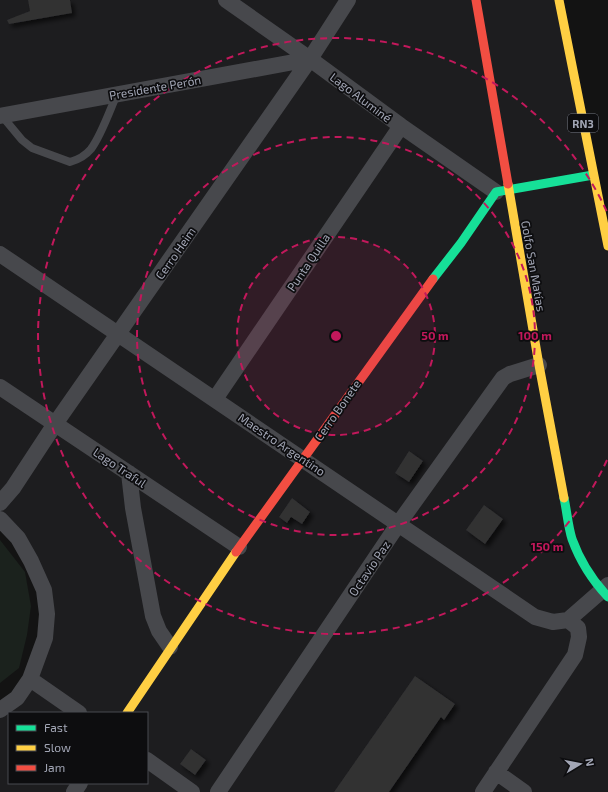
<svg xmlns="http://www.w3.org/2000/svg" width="608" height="792" font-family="'Exo 2',sans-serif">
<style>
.built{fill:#1d1d1f;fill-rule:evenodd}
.green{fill:#1b221d}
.building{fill:#313132;filter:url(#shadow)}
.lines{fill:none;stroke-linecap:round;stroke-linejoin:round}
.lane{stroke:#47484c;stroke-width:8}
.street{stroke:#47484c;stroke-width:16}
.fast{stroke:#16e098;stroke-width:9}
.slow{stroke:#ffcf43;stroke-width:9}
.jam{stroke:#f24e42;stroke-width:9}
.ring{fill:none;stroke:#c2185b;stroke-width:2;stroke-dasharray:7 5}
.labels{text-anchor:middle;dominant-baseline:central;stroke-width:3.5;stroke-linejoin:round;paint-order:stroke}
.shield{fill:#0d0d0f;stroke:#757883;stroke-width:1}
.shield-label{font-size:11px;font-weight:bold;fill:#a2a6b5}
.street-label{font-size:12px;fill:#a2a6b5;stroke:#0d0d0f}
.centre{fill:#c2185b;stroke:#0d0d0f;stroke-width:2}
.ring-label{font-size:12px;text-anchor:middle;font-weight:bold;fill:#c2185b;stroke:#0d0d0f;stroke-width:3.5;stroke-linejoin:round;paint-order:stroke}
</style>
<defs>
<filter id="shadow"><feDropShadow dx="3.5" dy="3.5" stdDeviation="2" flood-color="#0009"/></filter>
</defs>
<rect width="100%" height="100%" fill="#131313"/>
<path class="built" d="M0 0H559L608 246V792H0V710L17 698 45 638 44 590 0 519ZM9 713H147V783H9Z"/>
<path class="green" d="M0 540 25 572 31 606 27 635 19 668 0 683Z"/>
<path class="building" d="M28 0H70L72 13 9 24 7 20 30 11Z
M409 451 423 461 409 482 395 473Z
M292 498 310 512 302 524 291 517 287 523 279 517Z
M484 505 503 519 485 544 466 530Z
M415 676 455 704 444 720 441 717 389 792H334Z
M191 749 206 760 195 775 180 764Z"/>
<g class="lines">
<path class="lane" d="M2 116 22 140 32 148 70 162C77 160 86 155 91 149 101 136 110 110 117 94"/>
<path class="street" d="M226 0 310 59 401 126 496 192
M0 116 310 59
M0 254 535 617 553 622 568 620
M0 387 239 547
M215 399 401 126
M129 473 133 508 153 616 159 631 170 647
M0 503 13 488 55 424 310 59 348 0
M0 519 18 538 31 561 44 590 47 614 45 638 30 679 17 698 0 710
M568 620 608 585
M30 679 79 713
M147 760 192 792
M496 772 524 792
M74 792 80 783
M218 792 399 523 503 378 510 374 539 365
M483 792 575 655 579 637 578 628 568 620"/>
<path class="fast" d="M433 279 461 243 496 192 593 175
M564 498C567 512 568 526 572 539 580 561 592 580 608 597"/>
<path class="slow" d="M559 0 608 246
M508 184 539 365 564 498
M127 713 236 552"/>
<path class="jam" d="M476 0 508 184
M236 552 433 279"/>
</g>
<circle cx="336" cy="336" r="99" fill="#c2185b" fill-opacity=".12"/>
<g class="ring">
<circle cx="336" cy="336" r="99"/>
<circle cx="336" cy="336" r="199"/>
<path d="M607 460A298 298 0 1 1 607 212"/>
</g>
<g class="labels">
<rect class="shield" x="568" y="114" width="30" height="18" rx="3"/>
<g class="shield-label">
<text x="583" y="123">RN3</text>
</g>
<g class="street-label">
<text transform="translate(155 87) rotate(-10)">Presidente Perón</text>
<text transform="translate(361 97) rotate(37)">Lago Aluminé</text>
<text transform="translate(175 253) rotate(-55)">Cerro Heim</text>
<text transform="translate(308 262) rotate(-56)">Punta Quilla</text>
<text transform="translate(534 266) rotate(80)">Golfo San Matías</text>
<text transform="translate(337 410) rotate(-55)">Cerro Bonete</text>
<text transform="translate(282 444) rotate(34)">Maestro Argentino</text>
<text transform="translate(120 467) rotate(34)">Lago Traful</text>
<text transform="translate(369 568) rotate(-56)">Octavio Paz</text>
</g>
</g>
<circle cx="336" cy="336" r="6" class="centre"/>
<g class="ring-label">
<text x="435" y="340">50 m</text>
<text x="535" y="340">100 m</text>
<text x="547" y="551">150 m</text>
</g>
<rect x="8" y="712" width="140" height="72" fill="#0d0d0f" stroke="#494a51"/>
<rect x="16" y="725" width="20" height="6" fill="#16e098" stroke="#494a51"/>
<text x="44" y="732" font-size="12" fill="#a2a6b5">Fast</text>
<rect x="16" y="745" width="20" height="6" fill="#ffcf43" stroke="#494a51"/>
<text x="44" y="752" font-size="12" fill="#a2a6b5">Slow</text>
<rect x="16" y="765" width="20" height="6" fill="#f24e42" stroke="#494a51"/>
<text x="44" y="772" font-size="12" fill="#a2a6b5">Jam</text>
<g transform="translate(580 764) rotate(80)" stroke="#0d0d0f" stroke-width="3" paint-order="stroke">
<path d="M0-3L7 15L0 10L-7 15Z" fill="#a2a6b5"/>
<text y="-6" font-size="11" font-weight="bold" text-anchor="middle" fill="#a2a6b5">N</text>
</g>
</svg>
